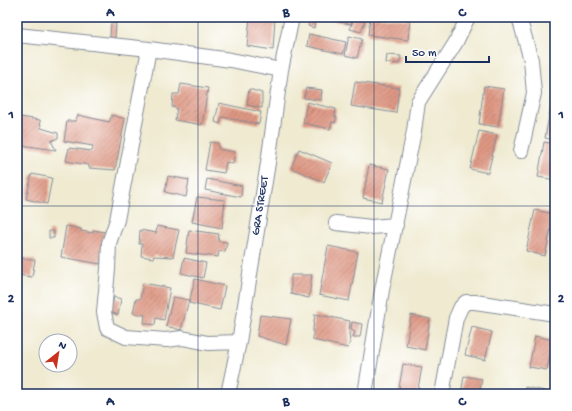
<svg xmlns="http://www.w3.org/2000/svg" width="572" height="411" font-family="'Gochi Hand',sans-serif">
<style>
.building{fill:url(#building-hatch)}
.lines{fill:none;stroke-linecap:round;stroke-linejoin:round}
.minor-casing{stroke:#858c97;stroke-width:16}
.minor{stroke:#fff;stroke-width:14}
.grid{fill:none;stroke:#1b2f5e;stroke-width:1;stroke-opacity:0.55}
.labels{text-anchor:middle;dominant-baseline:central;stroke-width:3;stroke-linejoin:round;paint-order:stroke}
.street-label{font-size:12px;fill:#1b2f5e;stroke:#fff}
.neatline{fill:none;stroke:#1b2f5e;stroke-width:1.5}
.grid-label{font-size:13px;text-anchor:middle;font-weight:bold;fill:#1b2f5e}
</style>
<defs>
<pattern id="building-hatch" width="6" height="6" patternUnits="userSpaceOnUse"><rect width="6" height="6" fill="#df9884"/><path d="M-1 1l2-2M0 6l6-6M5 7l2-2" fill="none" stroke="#b47c6f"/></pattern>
</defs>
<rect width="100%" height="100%" fill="#fff"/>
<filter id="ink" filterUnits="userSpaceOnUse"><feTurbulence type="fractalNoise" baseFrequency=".025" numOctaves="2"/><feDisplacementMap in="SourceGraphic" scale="8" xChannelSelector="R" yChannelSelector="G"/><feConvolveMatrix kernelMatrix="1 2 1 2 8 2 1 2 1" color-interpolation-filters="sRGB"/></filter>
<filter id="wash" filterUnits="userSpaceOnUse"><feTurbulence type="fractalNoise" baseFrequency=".012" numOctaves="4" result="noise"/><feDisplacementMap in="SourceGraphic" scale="16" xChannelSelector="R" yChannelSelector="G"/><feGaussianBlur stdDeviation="0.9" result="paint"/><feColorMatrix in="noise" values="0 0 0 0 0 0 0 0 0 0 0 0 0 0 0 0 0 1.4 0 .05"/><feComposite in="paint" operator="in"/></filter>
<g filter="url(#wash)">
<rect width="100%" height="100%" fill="#efead0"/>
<g id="blocks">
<path class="building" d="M250 17H275L273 50 247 46Z
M317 17H333L331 21Z
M335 17H353L351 24 334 21Z
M354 17H366L361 32 350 29Z
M370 17H384L410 20 408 40 368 35Z
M309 21 315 22 314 28 308 26Z
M111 23 116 24 115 38 110 37Z
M309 34 346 42 343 54 307 46Z
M349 36 362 39 357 58 345 55Z
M387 55 401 56 399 64 386 63Z
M355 82 399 88 396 113 351 106Z
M181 84 208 88 202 125 175 120 177 108 172 107 173 94H179Z
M484 86 504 89 498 127 479 124Z
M306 88 322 90 321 100 304 98Z
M249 89 262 93V108L247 105Z
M553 94H555V140L545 138Z
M307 102 336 109 335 117H337L335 123 332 122 330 129 303 123Z
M219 103 261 112 259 124 222 117 220 124 215 122Z
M78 115 109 122 112 115 125 119 115 170 89 168V165L66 161 69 148 92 151 93 146 64 141 67 121H75Z
M20 117 40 120 41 128 58 133V138L51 141 56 150 21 145 17 142V133Z
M479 131 497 135 488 173 470 169Z
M210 142 218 143 219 149 235 152 233 164 226 162 224 173 205 170Z
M544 142 555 144V180L538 177Z
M299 149 332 163 324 182 291 168Z
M369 165 389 169 382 202 363 198Z
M32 174 52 178 47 204 26 199Z
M168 176 189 180 186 197 165 192Z
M207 179 242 186 241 197 205 190Z
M197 197 225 200 222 228 192 222Z
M535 210 554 214 545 256 526 251Z
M66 226 81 229V231L93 233V230L105 232 100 264 61 257Z
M157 226 179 230 173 257 154 256 153 258 141 256 142 244H139L140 230 156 233Z
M189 230 219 234 218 241 227 242 225 252 219 251 218 257 186 253Z
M49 231H54V238H49Z
M328 246 358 252 349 301 319 295Z
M17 257 35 260 32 277 17 275Z
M184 258 206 263 203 278 181 273Z
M291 275H312L309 298 291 294Z
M195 279 225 286 220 310 189 303Z
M143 283 170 288 164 320 156 318 155 325 144 323 145 315 133 313 136 299H140Z
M114 297 121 299 118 315 110 312Z
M173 297 189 300 181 330 166 326Z
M315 314 350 321 349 334 350 342 348 348 313 340V328Z
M260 315 291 319 286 345 257 336Z
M411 315 430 319 425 350 406 346Z
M352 322 362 324 360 337H353L355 332 351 330Z
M472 327 492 332 485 360 465 355Z
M535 336 553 340 547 370 529 367Z
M403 364 422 367 417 394H398Z
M464 376 482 379 479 394H461Z
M525 387 545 391 544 394H524Z"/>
</g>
</g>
<g filter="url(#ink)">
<use href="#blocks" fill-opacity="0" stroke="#858c97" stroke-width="1"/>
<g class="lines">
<defs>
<path id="minor" d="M519 17 531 60 534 93 521 151
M17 35 149 49 231 60 281 70
M149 49 117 220 109 243 108 269 104 312 107 328 126 337 166 340 182 338 208 343 239 342
M336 223 371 227 396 225
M228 394 239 342 268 163 281 70 292 17
M365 394 382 290 414 131 418 102 456 42 468 17
M442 394 456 318 461 307 466 302H475L555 314"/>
</defs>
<use href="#minor" class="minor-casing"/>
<use href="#minor" class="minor"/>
</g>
</g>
<path class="grid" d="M198 17V394M374 17V394M17 206H555"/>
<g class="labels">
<g class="street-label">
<text transform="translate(261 206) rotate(-81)">GRA STREET</text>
</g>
</g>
<rect width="572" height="411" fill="none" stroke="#fff" stroke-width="44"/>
<g transform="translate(58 353) rotate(30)"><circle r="19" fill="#ffffff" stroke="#a4acbf"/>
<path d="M0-3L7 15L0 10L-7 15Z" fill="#c8321e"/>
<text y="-6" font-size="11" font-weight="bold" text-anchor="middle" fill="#1b2f5e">N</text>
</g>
<path d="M406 56v6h83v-6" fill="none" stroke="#1b2f5e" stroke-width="2"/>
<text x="412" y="56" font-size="12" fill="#1b2f5e" stroke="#ffffff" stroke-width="3" paint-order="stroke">50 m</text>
<rect x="22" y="22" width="528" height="367" class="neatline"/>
<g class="grid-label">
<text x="110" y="16">A</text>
<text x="286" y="16">B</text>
<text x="462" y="16">C</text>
<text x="11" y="118">1</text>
<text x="561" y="118">1</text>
<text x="11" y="302">2</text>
<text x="561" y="302">2</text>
<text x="110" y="405">A</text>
<text x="286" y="405">B</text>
<text x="462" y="405">C</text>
</g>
</svg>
